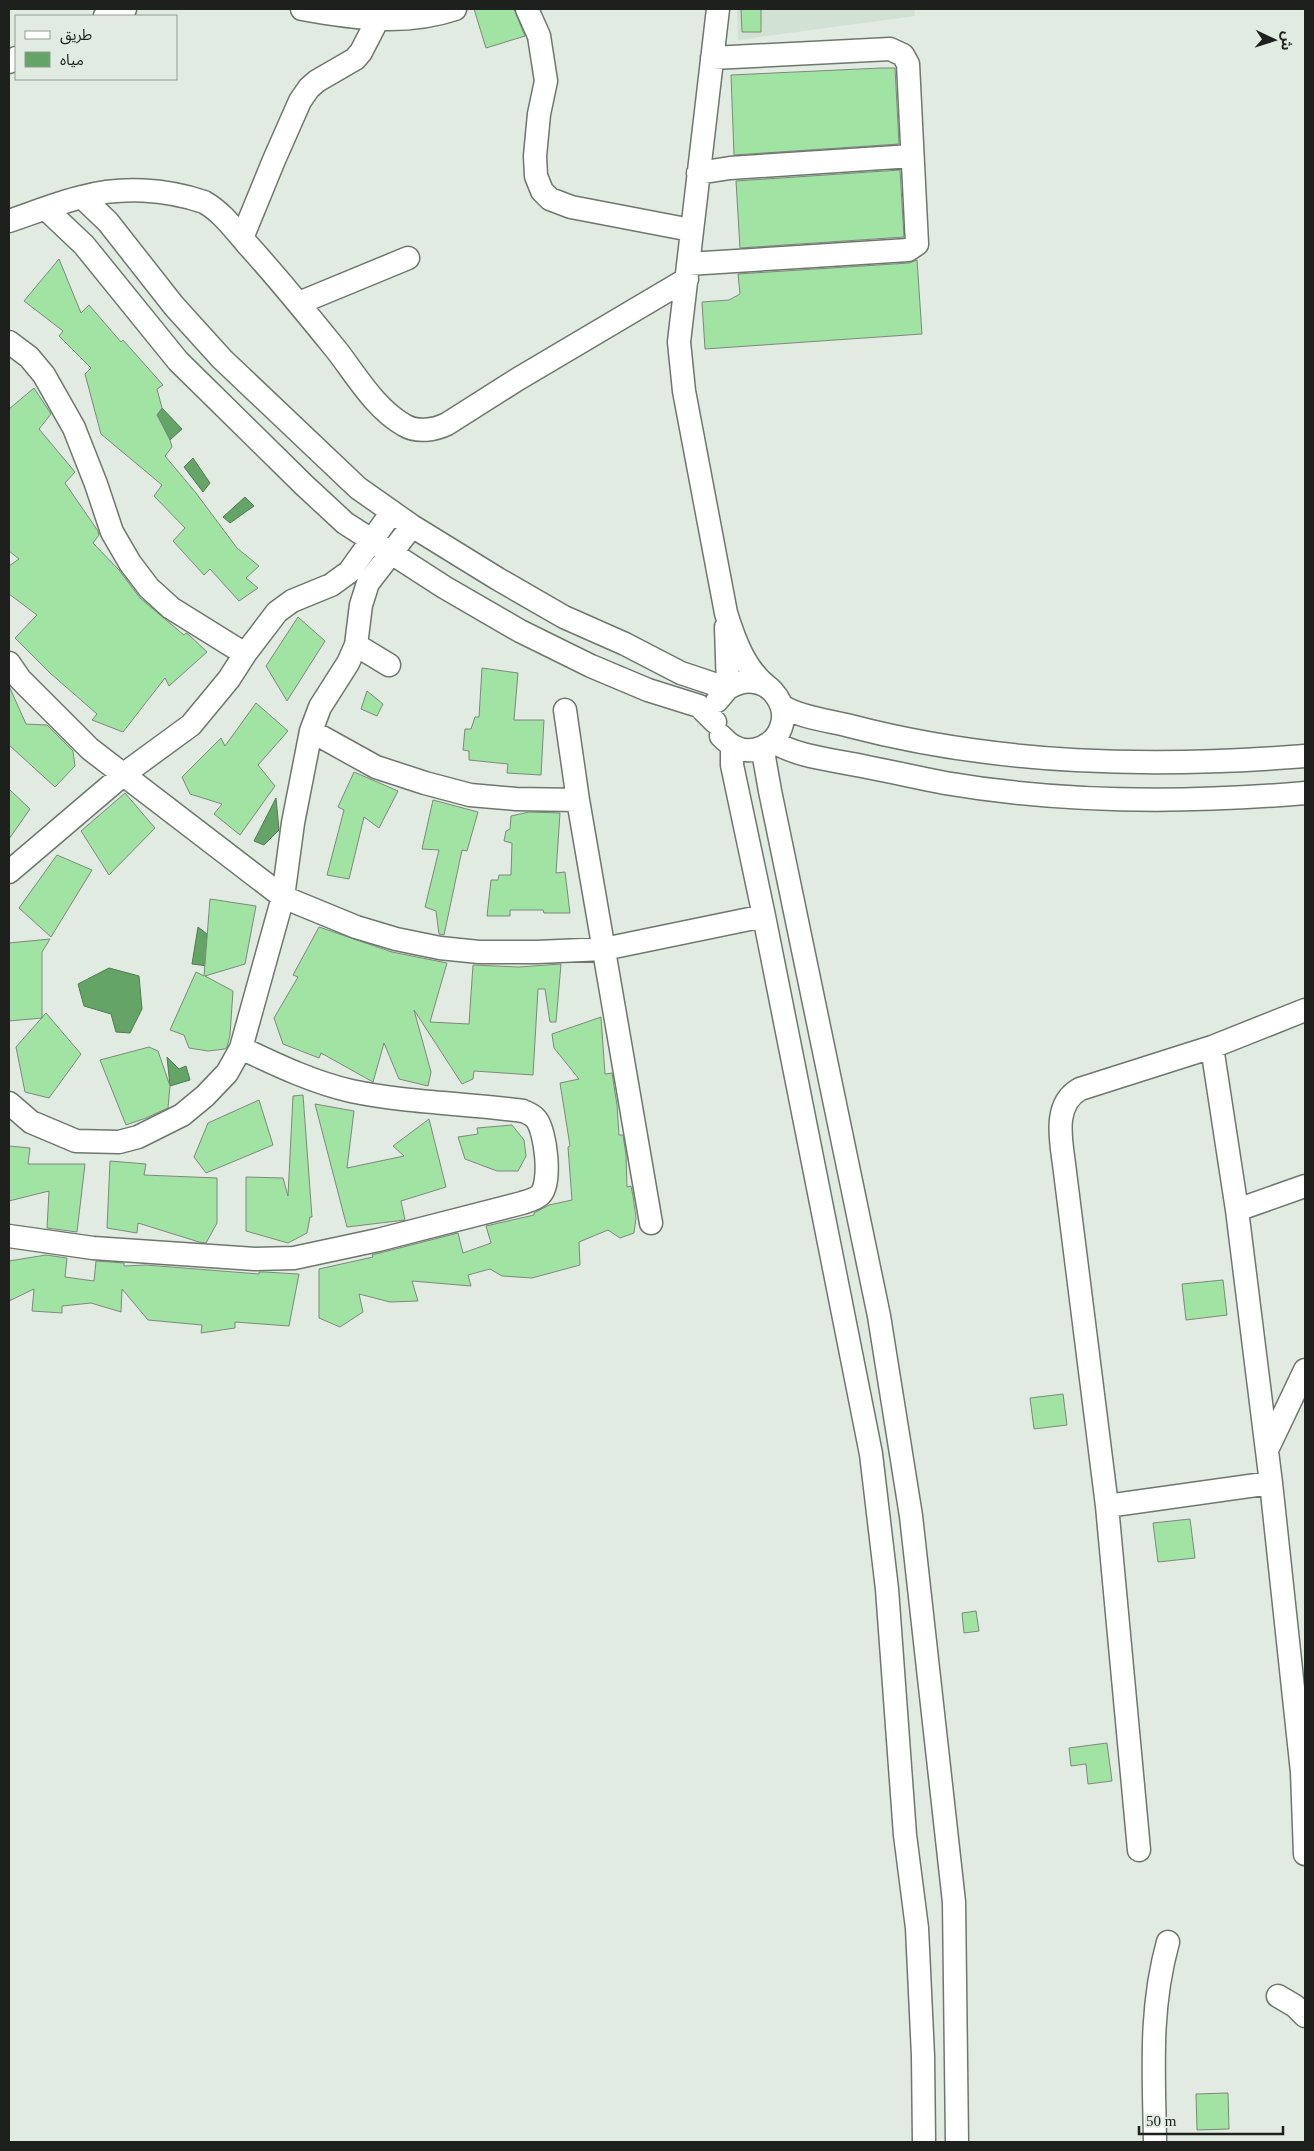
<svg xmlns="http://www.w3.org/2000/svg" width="1314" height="2151" font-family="'Times New Roman','Noto Sans Arabic',serif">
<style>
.built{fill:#d2e2d2}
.water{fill:#64a466;stroke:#4f7c50}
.building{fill:#a1e3a2;stroke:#7e887e}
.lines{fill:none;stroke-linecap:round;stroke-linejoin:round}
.minor-casing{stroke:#6e776e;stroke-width:25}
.minor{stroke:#fff;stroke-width:22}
</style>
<rect width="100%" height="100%" fill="#e1ebe1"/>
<path class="built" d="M737 9H914L915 16 738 40Z"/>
<path class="water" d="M162 408 182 429 170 440 157 415Z
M193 458 210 483 203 492 184 467Z
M245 497 254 506 230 523 223 517Z
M276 798 279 830 264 845 254 841Z
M198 927 207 934 208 966 192 964Z
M109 968 139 976 142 1009 130 1033 116 1032 111 1014 84 1006 78 984Z
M167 1057 179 1069 186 1066 190 1080 170 1086Z"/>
<path class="building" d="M474 9H514L525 36 486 48Z
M741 9H761V32H742Z
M881 68H895L899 144 734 155 731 75Z
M900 170 904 237 740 248 736 181Z
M59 259 81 313 89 305 121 342 123 340 163 385 157 389 162 408 157 415 170 440 172 447 165 456 196 493 237 548 259 566 246 578 258 588 239 601 210 569 204 575 173 541 185 528 154 496 162 485 101 434 85 374 91 368 59 336 63 331 24 301Z
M917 260 922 334 705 349 702 302 729 300 740 294 738 274 909 263Z
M34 388 51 414 39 429 75 472 65 483 98 531 99 535 93 543 119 570 140 598 184 635 186 633 189 635 207 652 169 686 165 678 123 732 92 720 97 714 50 673 15 638 37 615 9 594V566L19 559 9 551V409Z
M298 617 325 641 287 701 266 666Z
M482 668 518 673 514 720H544L541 775 507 773 508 764 469 760V751L463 750 465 729H471L475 717H479Z
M9 686 26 724 47 725 73 751 75 766 55 787 9 745Z
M367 691 383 704 377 716 361 709Z
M256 703 288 731 258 765 275 786 240 835 214 814 222 804 190 794 182 777 221 738 225 746Z
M354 772 398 791 379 828 364 817 349 879 327 875 344 810 338 807Z
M9 789 30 809 9 839Z
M125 793 155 828 109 875 81 831Z
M433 800 478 812 467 851 462 850 444 935 439 934 436 911 425 907 439 850 422 849Z
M529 812 560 813 556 873 565 872 570 913H544L543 910H510V916H487L491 880H498L499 875H511L512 843 504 841 506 831 510 829 511 816Z
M57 855 92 870 51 937 19 908Z
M210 899 256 906 245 964 205 976 233 991 230 1035 227 1047 225 1049 208 1051 189 1048 184 1035 170 1030 196 972 204 976Z
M319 927 392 952 447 963 430 1022 469 1024 473 965 519 967 561 964 556 1022H550L545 989H538L533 1075 474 1071 473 1079 462 1084 414 1010 431 1072 428 1086 399 1079 384 1043 373 1082 321 1053 319 1058 283 1044 274 1018 298 977 293 975Z
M50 939 42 952V1018L9 1021V943Z
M46 1013 81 1054 49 1098 25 1092 16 1047Z
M601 1017 605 1074 612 1073 617 1105 619 1135H623L626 1155 627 1187 631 1186 633 1196 636 1218 634 1233 620 1238 608 1230 579 1242 580 1265 532 1278 502 1276 490 1269 468 1275 471 1286 412 1281 418 1301 390 1302 359 1294 363 1312 340 1327 319 1318V1269L373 1257 372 1255 458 1233 463 1253 491 1243 486 1226 534 1215V1213L549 1205 572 1200 568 1147 570 1146 560 1083 579 1079 554 1048 552 1034Z
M149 1047 158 1051 170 1086 168 1108 146 1118 126 1125 100 1060Z
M303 1095 312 1217H310L307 1233 288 1243 246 1231V1177L283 1178 288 1196 293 1096Z
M259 1100 273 1145 206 1173 194 1157 208 1123Z
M315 1104 354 1111 347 1168 404 1156 393 1146 429 1119 446 1187 401 1201 405 1220 347 1227Z
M512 1125 524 1140 526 1156 518 1171H497L465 1159 458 1137 478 1134 477 1128Z
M9 1146 30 1148 28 1164H85L77 1232 47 1228 49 1191 9 1201Z
M110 1161 146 1164 144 1175 217 1178V1223L206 1243 199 1242 138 1223 137 1233 107 1228Z
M46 1255 67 1258 65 1277 94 1281 96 1261 124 1263V1266L146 1265 259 1274V1272H264L299 1274 289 1326 235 1322V1328L201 1333 202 1325 148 1320 122 1289 121 1312 91 1303 62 1306V1313L32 1311 34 1289 9 1301V1261Z
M1223 1280 1227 1315 1186 1320 1182 1284Z
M1063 1394 1067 1425 1034 1429 1030 1398Z
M1190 1519 1195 1558 1158 1562 1153 1523Z
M976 1611 979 1631 964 1633 962 1613Z
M1107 1743 1112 1781 1088 1784 1086 1764 1071 1766 1069 1748Z
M1228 2093 1229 2129 1197 2130 1196 2094Z"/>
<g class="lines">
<defs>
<path id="minor" d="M302 9C352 18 405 26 455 9
M527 9 539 36 546 81 539 114 535 156 536 176 542 191 550 199 571 207 691 230
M718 9 679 342 684 391 726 613C734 639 745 670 768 687
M105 16 125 9
M9 62 16 58
M698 173 730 168 912 156
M82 197 108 222 174 306 222 359 358 488 412 526 498 579 564 617 625 644 681 673 711 683 724 691
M46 209 84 245 178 361 304 485 345 523 444 587 520 631 591 666 648 690 699 706 715 722
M9 221C33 213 57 203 82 197 121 186 166 189 204 202 222 212 234 229 247 244 279 279 308 315 338 352 357 377 376 409 404 425 417 433 435 430 447 424L518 379 687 279
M242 238 274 160 300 101 309 88 317 81 355 59 361 52 378 19
M688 264 908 250 917 244 908 64 903 55 890 49 712 58
M299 303 408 258
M9 342 29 357 44 375 74 428 96 484 112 532 130 563 149 588 171 608 245 654
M356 645 389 665
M9 663 20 679 90 749 283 897 356 927 396 939 440 948 479 952H537L604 949 764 916
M717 701 728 688 726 627
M782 706C799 717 830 721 850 726 999 765 1153 768 1305 756
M565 710 578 800 651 1223
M311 731 376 767 425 783 470 795 516 799 578 800
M721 736C725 740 729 744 733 746 752 757 777 745 782 724 787 706 773 684 754 682 744 680 736 684 728 688
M772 741C799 758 836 760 867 767 893 772 919 778 945 783 1062 803 1188 803 1305 793
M766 745 764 757 770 791 879 1316 911 1516 954 1902 957 2142
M732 746V765L764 916 871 1454 887 1589 905 1835 917 1928 923 2056 924 2142
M9 872 124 774 191 725 229 679 245 654 277 612 292 601 331 585 349 572 392 512
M1212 1047 1237 1210 1271 1483 1302 1772 1305 1854
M9 1103 31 1122 76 1141 119 1142 138 1137 182 1115 205 1096 227 1073 241 1048 283 897 293 823 311 731 320 707 348 663 356 645 361 605 368 583 412 526
M1237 1210 1305 1186
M9 1236 93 1248 255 1259 294 1258 378 1240 522 1203C528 1201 536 1199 540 1195 552 1184 546 1131 536 1119 533 1115 528 1113 523 1111 466 1103 408 1103 351 1091 312 1082 277 1065 241 1048
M1267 1450 1305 1370
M1107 1506 1271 1483
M1139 1850 1107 1506 1065 1172C1062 1144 1051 1105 1080 1089L1212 1047 1305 1010
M1278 1996 1295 2006 1305 2016
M1155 2142C1154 2073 1149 2010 1168 1942"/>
</defs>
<use href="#minor" class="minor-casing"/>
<use href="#minor" class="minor"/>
</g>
<rect width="1314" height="2151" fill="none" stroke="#1d201d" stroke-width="20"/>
<rect x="15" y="15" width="162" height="65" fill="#e1ebe1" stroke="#939a93"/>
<rect x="25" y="31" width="25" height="8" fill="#ffffff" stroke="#939a93"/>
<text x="60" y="40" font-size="15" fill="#1d201d">طريق</text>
<rect x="25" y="52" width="25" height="15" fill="#64a466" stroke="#939a93"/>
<text x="60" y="65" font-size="15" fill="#1d201d">مياه</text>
<g transform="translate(1274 40) rotate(94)" stroke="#e1ebe1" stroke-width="4" paint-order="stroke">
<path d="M0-4L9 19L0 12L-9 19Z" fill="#1d201d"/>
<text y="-8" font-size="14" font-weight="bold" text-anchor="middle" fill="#1d201d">ش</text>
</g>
<path d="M1139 2126v8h144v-8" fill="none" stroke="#1d201d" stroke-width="2.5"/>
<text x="1146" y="2126" font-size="15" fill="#1d201d" stroke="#e1ebe1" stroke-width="4" paint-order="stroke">50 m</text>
</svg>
